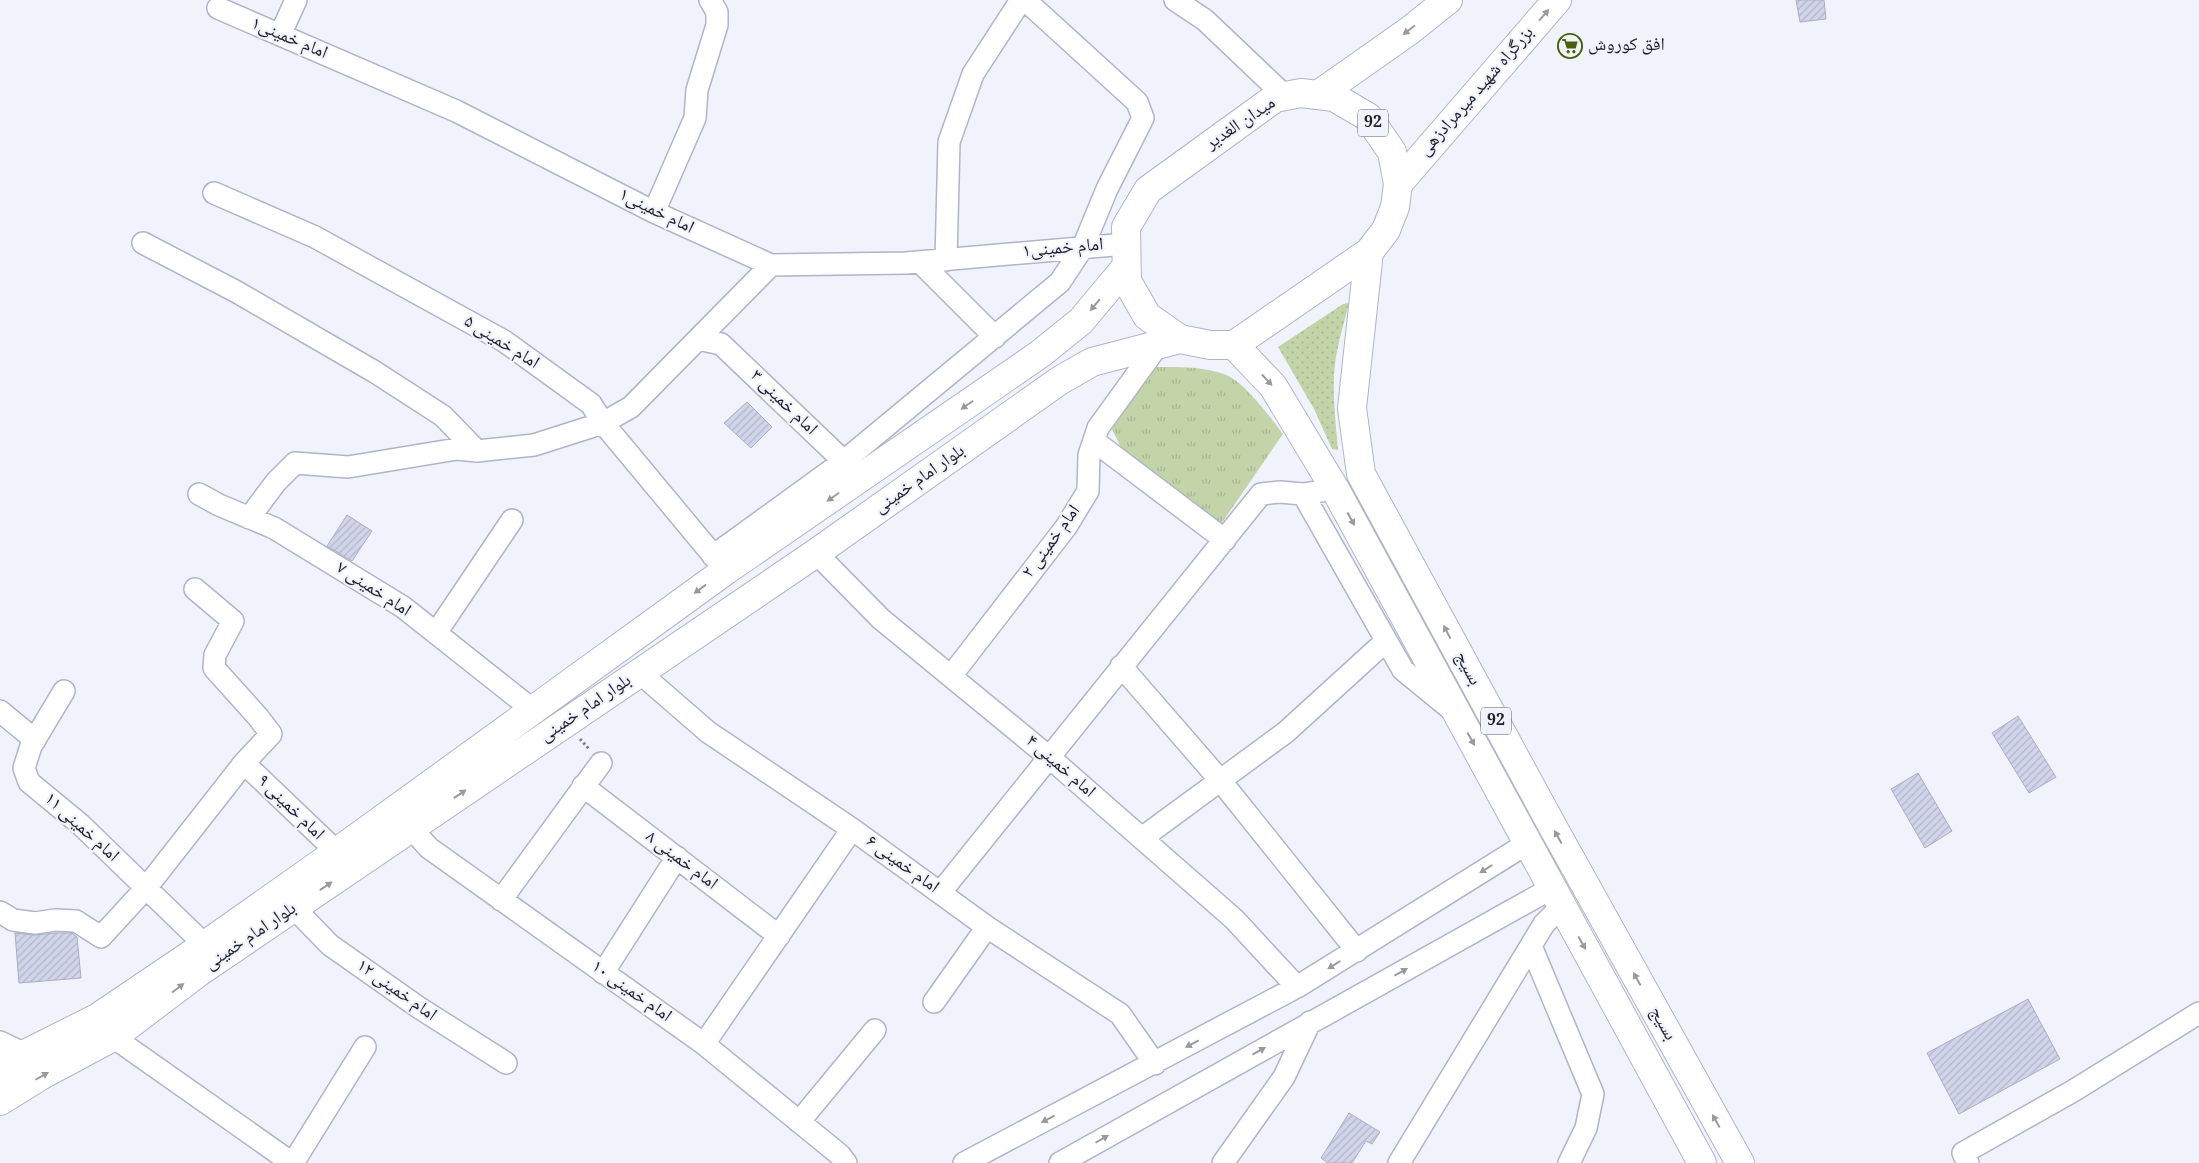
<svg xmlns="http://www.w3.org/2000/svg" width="2199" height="1163" font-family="Georgia,'Noto Naskh Arabic',serif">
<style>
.grass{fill:url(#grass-dots)}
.park{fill:url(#park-tufts)}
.building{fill:url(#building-hatch);stroke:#aaaec2}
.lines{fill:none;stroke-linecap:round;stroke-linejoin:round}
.minor-casing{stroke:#b0b4c8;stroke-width:24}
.major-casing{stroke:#b0b4c8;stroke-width:30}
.highway-casing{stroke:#b0b4c8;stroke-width:30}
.path{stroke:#7e7f88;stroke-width:3;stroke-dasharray:2.5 2.5;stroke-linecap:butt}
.minor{stroke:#fff;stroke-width:21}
.major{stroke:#fff;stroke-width:28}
.highway{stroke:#fff;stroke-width:28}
.oneway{fill:#999a9d}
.labels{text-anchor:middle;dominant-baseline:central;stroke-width:4.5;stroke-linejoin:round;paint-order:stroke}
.shield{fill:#f1f3fc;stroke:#5d5e66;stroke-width:1}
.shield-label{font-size:16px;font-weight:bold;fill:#1d1e26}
.street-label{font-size:18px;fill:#1d1e26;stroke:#f1f3fc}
.poi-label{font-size:18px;fill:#1d1e26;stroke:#f1f3fc;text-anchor:start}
</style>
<defs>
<pattern id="grass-dots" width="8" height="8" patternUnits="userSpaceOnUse" patternTransform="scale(1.25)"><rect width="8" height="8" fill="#c3d4a9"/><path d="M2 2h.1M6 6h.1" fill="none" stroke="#a7b691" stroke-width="1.8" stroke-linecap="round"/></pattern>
<pattern id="park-tufts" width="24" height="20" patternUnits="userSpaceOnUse" patternTransform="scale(1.25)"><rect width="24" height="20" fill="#c3d4a9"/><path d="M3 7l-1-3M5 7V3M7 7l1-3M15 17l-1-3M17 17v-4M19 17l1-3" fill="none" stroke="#a7b691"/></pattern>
<pattern id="building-hatch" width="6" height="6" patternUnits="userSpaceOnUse" patternTransform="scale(1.25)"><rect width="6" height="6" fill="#d1d5ea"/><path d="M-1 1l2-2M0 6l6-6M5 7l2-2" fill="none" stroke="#b3b6c9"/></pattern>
</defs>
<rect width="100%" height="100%" fill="#f1f3fc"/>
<path class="grass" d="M1349 303C1343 327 1335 352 1334 376 1333 401 1336 425 1338 450L1332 449 1314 409 1278 347 1343 304Z"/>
<path class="park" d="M1152 367C1176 367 1201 366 1224 374 1244 381 1271 418 1283 434L1221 524 1126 458 1112 429Z"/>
<path class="building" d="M1796 0H1824L1826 19 1800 22Z
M747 402 772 427 751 448 724 423Z
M347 515 372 531 352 561 327 546Z
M2018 716 2056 777 2029 793 1992 733Z
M1918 773 1952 831 1925 848 1891 789Z
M15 933 34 935 56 933H72L77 937 81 978 19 983Z
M2028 999 2060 1059 1959 1114 1927 1053Z
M1349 1113 1380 1132 1372 1144 1366 1141 1352 1163H1328L1321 1158Z"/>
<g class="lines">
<defs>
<path id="minor" d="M1175 0 1205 20 1285 96
M218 8 456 111 654 212 771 265 906 263 1126 244
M280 35 296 0
M214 193 315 237 504 341 591 404 603 423 722 566
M654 212 695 118 697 90 717 25V12L710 0
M143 243 237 292 375 372 443 416 477 451
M946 260 949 142 973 74 1021 0
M920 262 995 337
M698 339 721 344 854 471
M1094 441 1225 540
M199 494 219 505 274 528 403 607 533 710
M1303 494 1403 670 1453 711
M249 518 276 482 295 463 348 467 457 449 477 451 534 445 603 423 631 407 771 265
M816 553 881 619 1049 757 1234 919 1297 987
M713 556 844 461 1060 282 1083 247 1107 189 1143 118 1137 102 1025 0
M436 633 512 520
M1121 666 1220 780 1357 951
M640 673 708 732 852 829 987 927 1120 1014 1155 1064
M951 676 1066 527 1088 491 1089 455 1098 428 1158 345
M64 691 31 746 24 768 29 782 80 824 205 945
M0 711 35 740
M244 763 337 852
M583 786 779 936
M411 828 429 848 704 1044 840 1155 846 1163
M1142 838 1286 732 1386 641
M940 893 1261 494 1280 492 1303 494 1335 489
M501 900 601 763
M294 908 330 945 418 1007 506 1063
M0 912 13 920 35 923 55 920 76 921 101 937 146 888 244 763 271 734 258 717 214 668 215 655 233 621 195 589
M1531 946 1593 1094 1586 1128 1569 1163
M603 973 677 857
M934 1002 987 927
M113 1037 292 1163
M0 1042 25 1054
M704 1044 852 829
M799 1122 875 1030
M293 1163 365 1047
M964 1163 1297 987 1528 843
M1060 1163 1552 888
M1223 1163 1284 1077 1310 1022
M1399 1163 1544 924 1562 906
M1968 1163 1963 1153 2073 1091 2199 1013"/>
<path id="major" d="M1301 93 1334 97 1368 117 1392 152 1398 184 1395 207 1386 230 1369 252 1234 345H1210L1180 339 1147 316 1127 281 1126 227 1148 190 1275 98Z
M1369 252 1352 408 1361 474 1554 829 1740 1163
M1234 345 1273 386 1335 489 1702 1163
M0 1071 25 1054 97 1018 205 945 337 852 725 571 1040 354 1081 321 1126 267
M0 1101 42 1075 113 1037 199 972 816 553 1059 381 1092 362 1180 339"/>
<path id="highway" d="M1318 95 1409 31 1448 0
M1398 184 1557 0"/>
</defs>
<use href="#minor" class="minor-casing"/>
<use href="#major" class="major-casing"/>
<use href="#highway" class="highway-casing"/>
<path class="path" d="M580 739 589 749"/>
<use href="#minor" class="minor"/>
<use href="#major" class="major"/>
<use href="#highway" class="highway"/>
</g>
<defs><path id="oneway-solid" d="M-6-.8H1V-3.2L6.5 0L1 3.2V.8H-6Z" transform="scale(1.25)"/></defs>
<g class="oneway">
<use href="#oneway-solid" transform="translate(1544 15) rotate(-49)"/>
<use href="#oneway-solid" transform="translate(1409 30) rotate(143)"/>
<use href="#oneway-solid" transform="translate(1095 305) rotate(130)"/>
<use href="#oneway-solid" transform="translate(1267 380) rotate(47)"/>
<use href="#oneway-solid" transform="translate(967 405) rotate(145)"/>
<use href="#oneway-solid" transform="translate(833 497) rotate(145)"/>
<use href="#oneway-solid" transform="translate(1351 519) rotate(61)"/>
<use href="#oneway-solid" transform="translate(700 589) rotate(144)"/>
<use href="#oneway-solid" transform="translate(1447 632) rotate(-118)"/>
<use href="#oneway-solid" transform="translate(1471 739) rotate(61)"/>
<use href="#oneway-solid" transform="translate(460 794) rotate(-34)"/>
<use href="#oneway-solid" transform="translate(1558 837) rotate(-119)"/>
<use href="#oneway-solid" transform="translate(1486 869) rotate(148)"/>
<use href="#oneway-solid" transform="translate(326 886) rotate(-34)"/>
<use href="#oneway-solid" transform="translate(1582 943) rotate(61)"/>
<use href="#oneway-solid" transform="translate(1334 965) rotate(148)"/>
<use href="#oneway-solid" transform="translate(1401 972) rotate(-29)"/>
<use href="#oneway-solid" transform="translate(1637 979) rotate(-119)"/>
<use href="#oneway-solid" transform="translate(178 988) rotate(-37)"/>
<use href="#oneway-solid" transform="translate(1192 1044) rotate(152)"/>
<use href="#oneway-solid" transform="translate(1259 1051) rotate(-29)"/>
<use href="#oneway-solid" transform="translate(42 1076) rotate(-30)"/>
<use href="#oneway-solid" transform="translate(1048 1119) rotate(153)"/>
<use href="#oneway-solid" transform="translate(1716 1121) rotate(-119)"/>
<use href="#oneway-solid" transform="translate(1102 1139) rotate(-30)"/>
</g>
<defs>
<symbol id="supermarket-ring" viewBox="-11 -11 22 22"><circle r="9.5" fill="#f1f3fc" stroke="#49600b" stroke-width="1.5"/><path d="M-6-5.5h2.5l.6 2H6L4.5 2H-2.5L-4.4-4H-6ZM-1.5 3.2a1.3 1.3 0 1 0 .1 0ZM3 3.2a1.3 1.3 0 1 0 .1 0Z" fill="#49600b"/></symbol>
</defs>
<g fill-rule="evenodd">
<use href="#supermarket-ring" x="1556" y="32" width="28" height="28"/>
</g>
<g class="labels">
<g class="shield">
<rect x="1358" y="109.5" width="30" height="27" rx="4"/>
<rect x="1481" y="707.5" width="30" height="27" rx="4"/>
</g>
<g class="shield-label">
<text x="1373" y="123">92</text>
<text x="1496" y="721">92</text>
</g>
<g class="street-label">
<text transform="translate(289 39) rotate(23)">امام خمینی۱</text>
<text transform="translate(1477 92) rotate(-49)">بزرگراه شهید میرمرادزهی</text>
<text transform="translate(1241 124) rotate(-34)">میدان الغدیر</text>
<text transform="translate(656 212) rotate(26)">امام خمینی۱</text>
<text transform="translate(1063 249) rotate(-5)">امام خمینی۱</text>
<text transform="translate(501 343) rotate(32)">امام خمینی ۵</text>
<text transform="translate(783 403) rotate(44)">امام خمینی ۳</text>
<text transform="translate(920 480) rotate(-35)">بلوار امام خمینی</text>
<text transform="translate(1052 542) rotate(-54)">امام خمینی ۲</text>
<text transform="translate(373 590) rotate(33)">امام خمینی ۷</text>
<text transform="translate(1467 669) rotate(62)">بسیج</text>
<text transform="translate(586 709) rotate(-34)">بلوار امام خمینی</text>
<text transform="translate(1060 767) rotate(41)">امام خمینی ۴</text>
<text transform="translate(290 808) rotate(44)">امام خمینی ۹</text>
<text transform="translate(81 828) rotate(42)">امام خمینی ۱۱</text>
<text transform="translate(681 861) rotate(37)">امام خمینی ۸</text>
<text transform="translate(902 865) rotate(36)">امام خمینی ۶</text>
<text transform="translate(251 937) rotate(-34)">بلوار امام خمینی</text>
<text transform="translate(396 991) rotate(35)">امام خمینی ۱۲</text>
<text transform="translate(631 992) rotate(35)">امام خمینی ۱۰</text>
<text transform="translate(1662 1024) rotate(61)">بسیج</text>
</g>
<g class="poi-label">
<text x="1588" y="46">افق کوروش</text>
</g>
</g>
</svg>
